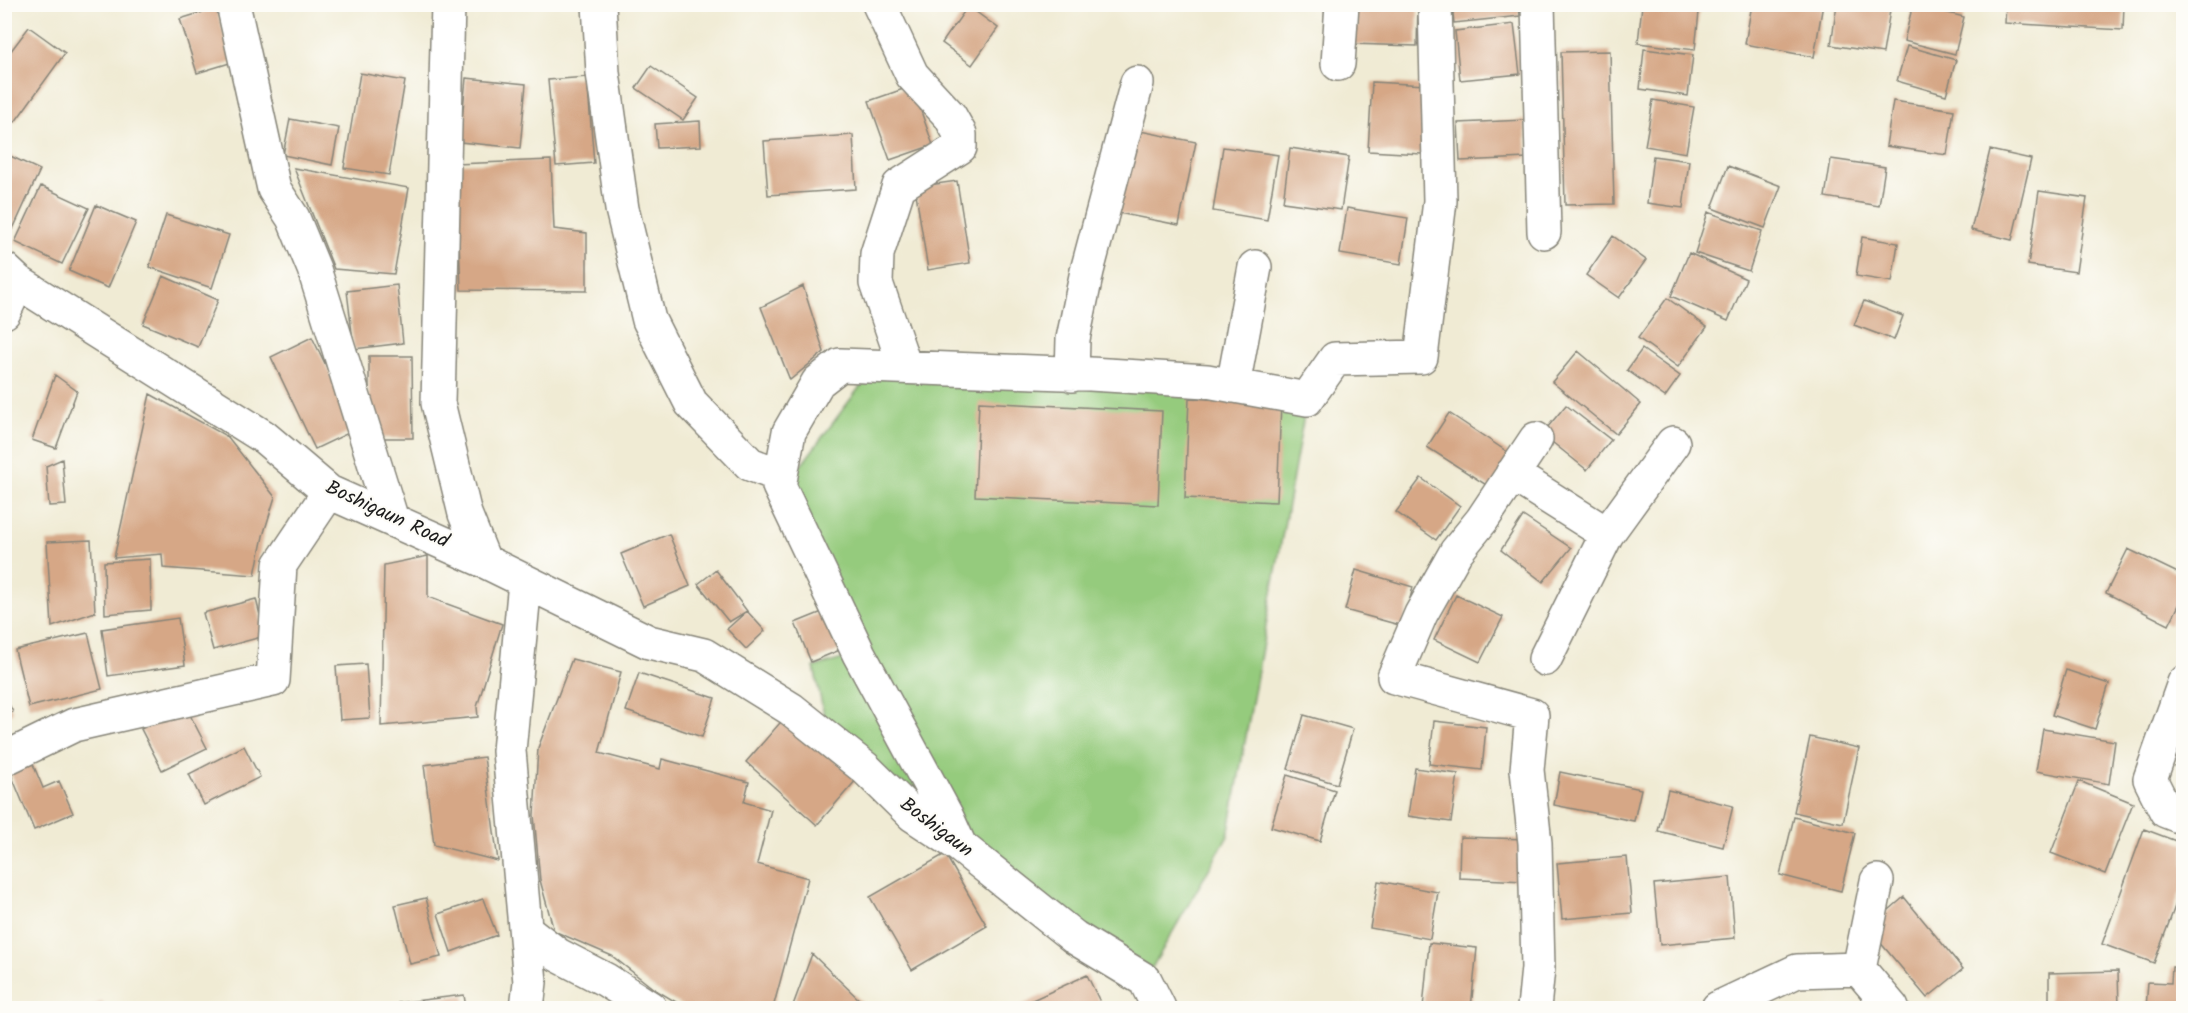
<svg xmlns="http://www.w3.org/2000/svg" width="2188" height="1013" font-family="Kalam,sans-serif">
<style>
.green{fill:#95cb7d;stroke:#58744c;stroke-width:1.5}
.building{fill:#d6a786}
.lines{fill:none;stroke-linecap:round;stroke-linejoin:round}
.minor-casing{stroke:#868478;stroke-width:36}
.minor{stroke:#fff;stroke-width:33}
.labels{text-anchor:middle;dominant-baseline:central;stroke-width:4.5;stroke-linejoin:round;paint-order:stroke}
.street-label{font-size:20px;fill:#1c1c1c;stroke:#fdfcf7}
</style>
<rect width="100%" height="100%" fill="#fdfcf7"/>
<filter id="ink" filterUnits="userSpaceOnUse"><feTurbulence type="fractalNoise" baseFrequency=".0167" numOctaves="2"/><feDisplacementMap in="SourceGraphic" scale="12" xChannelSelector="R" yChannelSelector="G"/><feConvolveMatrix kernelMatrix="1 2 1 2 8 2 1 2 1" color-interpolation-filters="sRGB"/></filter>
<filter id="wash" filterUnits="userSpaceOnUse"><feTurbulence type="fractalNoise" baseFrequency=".008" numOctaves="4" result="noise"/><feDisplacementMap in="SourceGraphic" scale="24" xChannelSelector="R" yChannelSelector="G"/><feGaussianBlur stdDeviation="1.35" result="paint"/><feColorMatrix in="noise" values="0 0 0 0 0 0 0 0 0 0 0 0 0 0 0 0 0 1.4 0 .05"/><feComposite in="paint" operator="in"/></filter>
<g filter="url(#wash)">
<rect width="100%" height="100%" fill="#f0ebd4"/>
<path class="green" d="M874 368 1307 399 1228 836 1145 980 831 749 814 667 854 656 784 488Z"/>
<g id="blocks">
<path class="building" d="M1351 4H1418L1417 46 1350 44Z
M1452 4H1519L1520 16 1454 23Z
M1752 4H1823L1814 57 1745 44Z
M1837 4H1891L1883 53 1831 45Z
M1913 4 1964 17 1955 54 1904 41Z
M2006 4H2124L2123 30 2005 23Z
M1642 5 1699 12 1695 50 1638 43Z
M968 6 998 28 972 65 942 43Z
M216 8 233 62 197 73 180 19Z
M1514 24 1520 74 1460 80 1455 31Z
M29 27 65 53 15 122 4 114V60Z
M1907 46 1956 60 1946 95 1897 81Z
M1644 49 1693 55 1688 96 1640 89Z
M1610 51 1614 204 1565 205 1561 52Z
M651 66 698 98 683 120 636 88Z
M360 73 405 81 389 175 344 168Z
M587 77 594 163 556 166 548 80Z
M466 78 526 84 520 148 460 142Z
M1372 82 1426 85 1422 154 1368 151Z
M912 86 933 145 890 160 869 101Z
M1653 100 1694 107 1686 153 1645 146Z
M1893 101 1954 110 1947 155 1886 146Z
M290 119 339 128 332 165 283 155Z
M1525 120 1527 158 1460 161 1458 123Z
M700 121 701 146 657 148 655 124Z
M1135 130 1196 142 1179 225 1118 213Z
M853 135 856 189 768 195 764 141Z
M1223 147 1278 155 1267 220 1213 211Z
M1290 148 1349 157 1341 210 1283 202Z
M1990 150 2031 159 2012 240 1971 230Z
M4 153 40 170 13 229 4 225Z
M1653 156 1689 161 1683 208 1647 203Z
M1831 159 1885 167 1879 206 1825 197Z
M551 160 554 229 587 233V291L461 290 456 164Z
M1728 166 1781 186 1765 228 1712 208Z
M294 168 409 188 394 274 334 269Z
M957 181 970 263 928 270 915 187Z
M41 186 89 208 62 264 15 242Z
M2039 191 2087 198 2076 272 2028 265Z
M96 205 136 222 108 288 69 271Z
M1347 208 1408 218 1401 264 1340 254Z
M1708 212 1762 231 1749 271 1695 253Z
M166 215 229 235 212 288 149 267Z
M1613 236 1646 260 1619 298 1586 275Z
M1862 237 1898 243 1892 282 1856 276Z
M1689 253 1746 279 1728 321 1671 296Z
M163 276 218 300 198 347 143 324Z
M397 285 403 343 354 349 347 291Z
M803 286 824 352 790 380 761 307Z
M1667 298 1707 327 1678 367 1638 338Z
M1864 301 1903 316 1894 340 1854 325Z
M312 337 357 429 315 449 271 357Z
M1642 349 1680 376 1665 397 1627 370Z
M1578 351 1641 404 1616 434 1552 382Z
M369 356H412L413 438H369Z
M55 375 77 391 56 448 32 440Z
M150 394 228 437 275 497 263 536 255 575 163 568 162 554 114 558Z
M1189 398 1281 403 1277 502 1185 498Z
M979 402 1162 411 1158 505 975 496Z
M1566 405 1611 440 1587 470 1542 434Z
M1449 413 1515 457 1494 490 1427 447Z
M62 459 66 505 49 506 46 466Z
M1421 478 1460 506 1436 540 1396 512Z
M1523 516 1571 548 1543 582 1501 550Z
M669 534 690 586 643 606 621 554Z
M91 540 95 612 52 627 47 542Z
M2128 549 2184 576V595L2169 625 2106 593Z
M428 556V597L502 624 477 707 478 717 381 726 384 565Z
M150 559 151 610 105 614 104 562Z
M716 570 747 611 729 622 698 584Z
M1356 570 1413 587 1403 626 1345 610Z
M1456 595 1503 617 1480 662 1434 640Z
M256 599 265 636 213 650 203 613Z
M832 608 847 647 811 662 795 623Z
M747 611 765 631 746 649 727 629Z
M178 618 185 665 108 676 102 629Z
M88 633 102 689 29 707 15 650Z
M572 659 621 672 599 753 660 769 662 759 749 782 744 802 771 810 757 864 808 878 773 1008H686L654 989 612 956 554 931 540 880 534 815 538 748Z
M366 664 370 718 340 720 336 666Z
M2066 670 2109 684 2095 729 2052 715Z
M639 673 715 698 702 737 626 711Z
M4 695 13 712 4 716Z
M186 707 207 748 162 770 141 729Z
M1304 715 1353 729 1337 784 1288 769Z
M786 716 857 779 817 825 746 762Z
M1434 721 1486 727 1482 770 1429 764Z
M2043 729 2115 741 2109 784 2036 771Z
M1810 737 1859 748 1843 823 1794 812Z
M244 746 260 777 204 805 189 774Z
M30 757 43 788 59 781 73 813 34 830 8 767Z
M484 757 498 861 434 845 424 765Z
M1415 768 1458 774 1451 822 1408 816Z
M1560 772 1641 789 1634 821 1554 805Z
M1287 775 1335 790 1320 841 1271 827Z
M2079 781 2133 803 2105 874 2051 853Z
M1668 790 1733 806 1723 847 1658 831Z
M1794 817 1855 833 1841 891 1780 875Z
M2144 829 2184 844V882L2154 963 2102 944Z
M1460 837 1526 839 1525 881 1459 878Z
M945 854 987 926 912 970 870 897Z
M1627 857 1632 913 1562 919 1557 863Z
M1730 877 1735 938 1660 945 1654 884Z
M1378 881 1438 892 1430 939 1370 928Z
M1904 897 1963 969 1927 998 1868 928Z
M426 898 441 957 410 964 395 905Z
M483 899 497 935 451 952 438 914Z
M2182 909H2184V950H2180Z
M1429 943 1477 948 1471 1008H1423Z
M812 954 868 1008H792Z
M2172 967H2184V1008H2146L2148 982 2171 983Z
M2118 971 2119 1008H2049V973Z
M1087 975 1103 1008H1015Z
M464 995 466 1008H399L398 1003Z
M102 1001 106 1008H89Z"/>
</g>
</g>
<g filter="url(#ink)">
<use href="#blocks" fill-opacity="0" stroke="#868478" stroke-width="1.5"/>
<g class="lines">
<defs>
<path id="minor" d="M233 4 274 189 293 218 314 269 392 520
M448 4 438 403 465 514 484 561
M599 4 603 73 622 209 649 320 691 403 750 464 781 476
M879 4 912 75 950 116 960 134V147L899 186 877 254 876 283 905 367
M1538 4 1544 232
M1338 64 1342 4
M4 269 18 282 264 437 329 492 484 561 649 642 704 655 791 709 865 768 913 815 960 846 1074 937 1145 980 1159 1008
M4 312 18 282
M1072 375 1073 339 1087 271 1137 83
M1233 386 1255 267
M1512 474 1607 534 1545 659
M1607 534 1673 443
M525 582 509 751 530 982 527 1008
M2184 683 2150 779 2166 811 2184 818
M4 759 74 725 273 680 280 565 329 492
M960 846 946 815 859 654 779 486 789 432 818 382 840 365 1090 374 1207 381 1307 399 1335 359 1421 357 1440 201 1435 4
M526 930 558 955 606 980 650 1008
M1859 969 1877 881
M1534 1008 1538 968 1535 843 1527 770 1532 715 1394 677 1421 614 1456 552 1482 520 1536 439
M1718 1008 1797 971 1859 969 1892 1008"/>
</defs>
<use href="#minor" class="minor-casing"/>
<use href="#minor" class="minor"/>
</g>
</g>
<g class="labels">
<g class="street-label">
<text transform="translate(387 515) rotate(25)">Boshigaun Road</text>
<text transform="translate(936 828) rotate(37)">Boshigaun</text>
</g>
</g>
<rect width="2188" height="1013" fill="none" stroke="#fdfcf7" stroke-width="24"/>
</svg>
